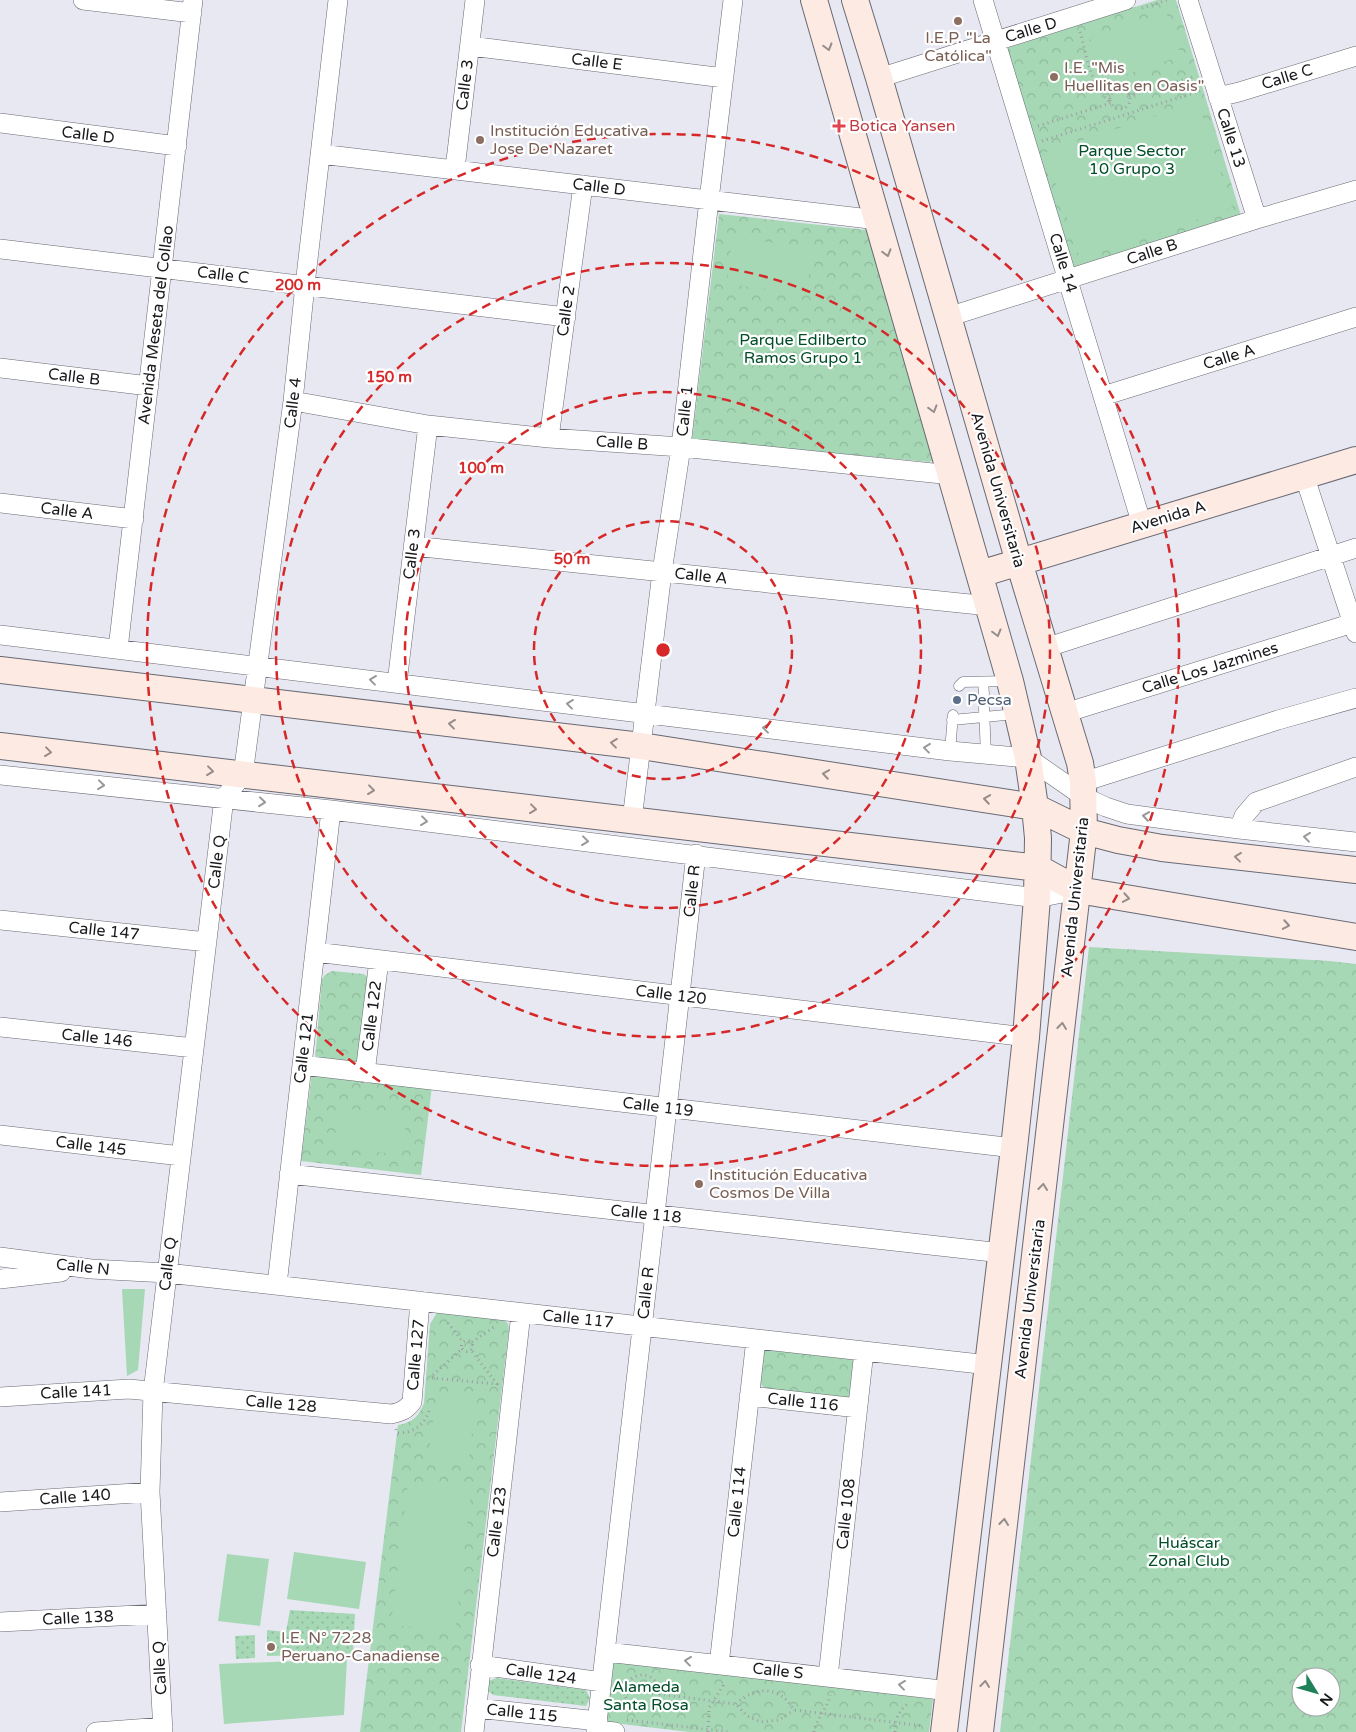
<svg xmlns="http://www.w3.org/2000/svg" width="1356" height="1732" font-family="'Varela Round',sans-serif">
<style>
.grass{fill:url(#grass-dots)}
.forest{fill:url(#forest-crowns);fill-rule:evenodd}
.garden{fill:#a6d8b5}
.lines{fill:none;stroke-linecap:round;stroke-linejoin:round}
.lane-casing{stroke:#696973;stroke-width:11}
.street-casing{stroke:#696973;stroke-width:20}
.secondary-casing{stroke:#696973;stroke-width:28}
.path{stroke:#9c9da4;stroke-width:3;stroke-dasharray:1 4;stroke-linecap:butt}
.lane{stroke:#fff;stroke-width:10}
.street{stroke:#fff;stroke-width:19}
.secondary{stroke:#fceae3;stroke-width:26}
.oneway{stroke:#968c8a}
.oneway2{stroke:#989899}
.ring{fill:none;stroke:#d62828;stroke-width:2.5;stroke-dasharray:9 6}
.education-dot{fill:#8d6e63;stroke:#fff;stroke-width:2}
.health-dot{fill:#e0444e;stroke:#fff;stroke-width:2}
.service-dot{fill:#5c6f8a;stroke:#fff;stroke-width:2}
.labels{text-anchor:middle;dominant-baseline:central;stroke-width:4.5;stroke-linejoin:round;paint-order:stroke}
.street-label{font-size:16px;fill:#19191d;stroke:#fff}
.education-label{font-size:16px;fill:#785e54;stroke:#fff;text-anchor:start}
.health-label{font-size:16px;fill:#be3a42;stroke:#fff;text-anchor:start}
.park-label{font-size:16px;fill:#004e28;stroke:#fff}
.service-label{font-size:16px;fill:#4e5e75;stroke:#fff;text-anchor:start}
.centre{fill:#d62828;stroke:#fff;stroke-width:2.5}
.ring-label{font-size:15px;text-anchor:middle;font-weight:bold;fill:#d62828;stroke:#fff;stroke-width:4.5;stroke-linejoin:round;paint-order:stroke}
</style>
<defs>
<pattern id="grass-dots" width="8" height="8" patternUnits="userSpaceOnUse" patternTransform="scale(1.25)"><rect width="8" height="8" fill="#a6d8b5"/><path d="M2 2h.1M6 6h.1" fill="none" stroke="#8eb99b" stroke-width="1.8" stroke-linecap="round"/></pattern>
<pattern id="forest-crowns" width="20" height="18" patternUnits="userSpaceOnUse" patternTransform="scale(1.25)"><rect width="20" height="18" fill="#a6d8b5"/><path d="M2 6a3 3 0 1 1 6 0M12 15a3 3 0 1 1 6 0" fill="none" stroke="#8eb99b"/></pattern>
</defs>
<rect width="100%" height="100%" fill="#e7e8f2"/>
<path class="grass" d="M290 1610 355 1614 353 1654 267 1656V1630L286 1632Z
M255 1635V1658L236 1659 235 1636Z
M497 1678 586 1690 590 1698 586 1706 493 1695 486 1689C486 1681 490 1680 497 1678Z"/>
<path class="forest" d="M1157 0H1176L1243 222 1073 272 1007 48Z
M719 214 867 230 934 460 929 462 692 440Z
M1089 947 1330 961 1356 964V1732H1000ZM1301 1677H1331V1707H1301Z
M332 971 363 974 369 977 358 1064 315 1059 322 979 325 975Z
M312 1072 432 1086 421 1175 301 1161Z
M438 1311 505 1320 508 1324 509 1329 461 1732H360L398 1425C412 1423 419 1416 424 1403L430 1324Z
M765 1348 851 1356 855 1362 850 1395 848 1398 766 1390 759 1382 763 1351Z
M613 1661 933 1699 929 1732H689L605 1722Z"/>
<path class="garden" d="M1166 12 1181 56 1104 82 1090 38Z
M1198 102 1232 208 1080 259 1046 152Z
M732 238 812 247 807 293 727 284Z
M341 1108 407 1116 402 1155 336 1147Z
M122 1289H145L138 1370 127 1376Z
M437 1392 476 1397 468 1466 428 1461Z
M408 1482 471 1490 455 1631 391 1625Z
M294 1552 366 1562 359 1609 287 1599Z
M227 1554 269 1559 260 1626 218 1621Z
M347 1659 344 1715 224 1724 219 1664Z"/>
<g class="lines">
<defs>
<path id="lane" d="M983 682 984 694
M959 686 963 682 1009 681
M984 708 986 755
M952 720 1016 714
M950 751 953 715"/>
<path id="street" d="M83 0 192 13
M983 0 1142 525
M1188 0 1257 219
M470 46 724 78
M879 78 1126 0
M1218 97 1239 92 1356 56
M0 123 177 146
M320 154 878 220
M455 169 475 0
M0 249 566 317
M948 317 1257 219 1356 190
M0 368 149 386
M1103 396 1356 317
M293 401 428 425 549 438 681 447 952 475
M549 438 583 185
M1304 475 1356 633
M0 503 134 519
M413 546 989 606
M0 635 950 751 1028 758 1084 797 1106 807 1127 814 1239 829 1356 842
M1045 648 1356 548
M118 649 193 0
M397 683 428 425
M1065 713 1356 622
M0 775 331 810 1037 898 1078 890
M1083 782 1278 720 1356 698
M632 820 662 572 681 447 709 200 733 0
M1239 829 1244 816 1256 802 1356 767
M0 920 207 942
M315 952 1026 1037
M0 1027 194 1048
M302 1065 1014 1148
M365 1073 379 960
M0 1135 181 1156
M289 1174 1002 1253
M0 1257 91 1269 167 1273 989 1365
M0 1279 61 1272
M277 1285 331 810
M749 1396 858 1408
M0 1397 129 1389 391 1414C401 1412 406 1410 412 1402L420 1301
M0 1502 150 1492
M0 1622 157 1614
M606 1652 950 1691
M480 1665 602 1682
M719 1665 756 1339
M828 1677 864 1351
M476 1708 598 1721
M597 1730 615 1732
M96 1732 163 1727
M163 1732 150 1492 153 1392 224 798 243 775 293 401 305 285 338 0
M474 1732 521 1313
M596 1732 696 854"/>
<path id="secondary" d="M814 0 1010 681 1028 758 1035 807 1038 838 1037 898 1026 1037 1014 1148 944 1732
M855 0 879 78 1019 562 1080 763 1083 782 1084 831 980 1732
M980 574 1356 460
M0 670 641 746 1035 807 1084 831 1118 840 1162 848 1356 870
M0 746 1038 868 1078 890 1356 937"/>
</defs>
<use href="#lane" class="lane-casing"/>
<use href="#street" class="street-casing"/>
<use href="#secondary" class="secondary-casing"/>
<path class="path" d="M1142 8 1167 0
M1080 32C1087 56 1090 86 1111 103
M1110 99a10 10 0 1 1 20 0a10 10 0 1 1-20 0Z
M1129 96 1196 76
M1038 126 1111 103
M1042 141 1200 91
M448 1323 463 1342
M461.5 1346a5.5 5.5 0 1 1 11 0a5.5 5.5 0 1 1-11 0Z
M472 1342 494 1327
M433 1375 462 1349
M432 1378 497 1384 471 1350
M396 1429 397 1433C413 1433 424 1426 429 1411
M625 1692a17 17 0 1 1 34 0a17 17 0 1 1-34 0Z
M659 1694 736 1704 747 1716 761 1722 779 1720 794 1710
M736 1704C756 1685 780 1686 794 1710L924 1726
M627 1720 729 1732
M708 1732 709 1708 723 1686V1682
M814 1732C816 1718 828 1708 830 1695
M895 1732C894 1720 899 1710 909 1703"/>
<use href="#lane" class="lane"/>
<use href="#street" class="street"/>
<use href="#secondary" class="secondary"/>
</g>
<defs><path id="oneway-chevron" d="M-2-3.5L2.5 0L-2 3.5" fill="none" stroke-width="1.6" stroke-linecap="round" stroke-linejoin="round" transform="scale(1.25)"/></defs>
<g class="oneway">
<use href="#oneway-chevron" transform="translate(828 47) rotate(74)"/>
<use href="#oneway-chevron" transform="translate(887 253) rotate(74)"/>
<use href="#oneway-chevron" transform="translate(933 409) rotate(74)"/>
<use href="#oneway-chevron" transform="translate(997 633) rotate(75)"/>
<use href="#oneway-chevron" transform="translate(452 724) rotate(-173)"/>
<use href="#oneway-chevron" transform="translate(614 743) rotate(-173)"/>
<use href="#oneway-chevron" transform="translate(48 752) rotate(7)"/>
<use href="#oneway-chevron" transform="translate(210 771) rotate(7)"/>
<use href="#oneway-chevron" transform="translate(826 774) rotate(-171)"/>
<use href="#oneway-chevron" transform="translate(371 790) rotate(7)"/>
<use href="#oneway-chevron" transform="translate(987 799) rotate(-171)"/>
<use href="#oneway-chevron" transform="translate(533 809) rotate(7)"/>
<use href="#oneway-chevron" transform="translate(1238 857) rotate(-173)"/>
<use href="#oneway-chevron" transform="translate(1126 898) rotate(10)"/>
<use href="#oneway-chevron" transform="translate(1286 925) rotate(10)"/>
<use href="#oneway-chevron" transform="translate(1062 1026) rotate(-83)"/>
<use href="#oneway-chevron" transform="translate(1043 1187) rotate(-83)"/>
<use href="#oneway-chevron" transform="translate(1004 1522) rotate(-83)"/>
<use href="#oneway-chevron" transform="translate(985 1684) rotate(-83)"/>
</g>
<g class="oneway2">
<use href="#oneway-chevron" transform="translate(373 680) rotate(-173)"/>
<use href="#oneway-chevron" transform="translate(570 704) rotate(-173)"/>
<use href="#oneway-chevron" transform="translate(766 728) rotate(-173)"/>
<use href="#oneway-chevron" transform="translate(927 748) rotate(-173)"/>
<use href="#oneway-chevron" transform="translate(101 785) rotate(6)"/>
<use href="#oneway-chevron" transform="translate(262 802) rotate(6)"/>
<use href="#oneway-chevron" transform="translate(1146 816) rotate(-172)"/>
<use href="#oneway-chevron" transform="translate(424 821) rotate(7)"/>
<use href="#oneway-chevron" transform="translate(1307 837) rotate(-173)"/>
<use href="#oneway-chevron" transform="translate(585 841) rotate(7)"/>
<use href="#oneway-chevron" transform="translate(688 1661) rotate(-173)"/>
<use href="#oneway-chevron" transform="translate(902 1685) rotate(-173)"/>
</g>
<g class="ring">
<circle cx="663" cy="650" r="129"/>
<circle cx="663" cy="650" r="258"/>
<circle cx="663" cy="650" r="387"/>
<circle cx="663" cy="650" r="516"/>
</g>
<g class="education-dot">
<circle cx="958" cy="21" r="5"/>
<circle cx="1054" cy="77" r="5"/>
<circle cx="480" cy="140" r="5"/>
<circle cx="699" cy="1184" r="5"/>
<circle cx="271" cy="1647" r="5"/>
</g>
<path class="health-dot" d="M836.5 118.5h5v5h5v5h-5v5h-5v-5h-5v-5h5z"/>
<circle class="service-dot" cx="957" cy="700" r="5"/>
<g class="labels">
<g class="street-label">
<text transform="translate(1031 30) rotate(-17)">Calle D</text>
<text transform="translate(597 62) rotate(7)">Calle E</text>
<text transform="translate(1287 77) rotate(-17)">Calle C</text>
<text transform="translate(465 85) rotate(-83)">Calle 3</text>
<text transform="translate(88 135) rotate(7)">Calle D</text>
<text transform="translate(1231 138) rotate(72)">Calle 13</text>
<text transform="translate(599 187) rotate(7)">Calle D</text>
<text transform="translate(1152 252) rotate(-18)">Calle B</text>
<text transform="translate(1063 263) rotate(73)">Calle 14</text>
<text transform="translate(223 275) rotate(7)">Calle C</text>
<text transform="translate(566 311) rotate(-82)">Calle 2</text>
<text transform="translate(156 325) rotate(-83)">Avenida Meseta del Collao</text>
<text transform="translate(1229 357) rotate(-17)">Calle A</text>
<text transform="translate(74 377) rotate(7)">Calle B</text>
<text transform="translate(293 403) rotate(-83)">Calle 4</text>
<text transform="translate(685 411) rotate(-84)">Calle 1</text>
<text transform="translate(622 443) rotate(4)">Calle B</text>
<text transform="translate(998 490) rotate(74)">Avenida Universitaria</text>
<text transform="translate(67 511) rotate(7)">Calle A</text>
<text transform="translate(1168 517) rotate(-17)">Avenida A</text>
<text transform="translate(412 554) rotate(-83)">Calle 3</text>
<text transform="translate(701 576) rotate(6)">Calle A</text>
<text transform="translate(1210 668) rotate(-17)">Calle Los Jazmines</text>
<text transform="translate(217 862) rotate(-83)">Calle Q</text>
<text transform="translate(692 891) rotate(-84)">Calle R</text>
<text transform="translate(1075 897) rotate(-84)">Avenida Universitaria</text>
<text transform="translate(104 931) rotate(6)">Calle 147</text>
<text transform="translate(671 995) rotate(7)">Calle 120</text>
<text transform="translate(372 1016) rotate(-83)">Calle 122</text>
<text transform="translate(97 1038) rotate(6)">Calle 146</text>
<text transform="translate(304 1048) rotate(-83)">Calle 121</text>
<text transform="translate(658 1107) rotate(7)">Calle 119</text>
<text transform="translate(91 1146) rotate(7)">Calle 145</text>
<text transform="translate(646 1214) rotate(6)">Calle 118</text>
<text transform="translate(168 1264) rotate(-83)">Calle Q</text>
<text transform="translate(83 1267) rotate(6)">Calle N</text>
<text transform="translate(646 1293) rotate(-84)">Calle R</text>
<text transform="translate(1030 1299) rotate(-83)">Avenida Universitaria</text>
<text transform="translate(578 1319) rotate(6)">Calle 117</text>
<text transform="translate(416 1355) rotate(-85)">Calle 127</text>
<text transform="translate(76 1392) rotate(-3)">Calle 141</text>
<text transform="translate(803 1402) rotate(6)">Calle 116</text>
<text transform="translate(281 1404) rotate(5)">Calle 128</text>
<text transform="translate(75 1497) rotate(-4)">Calle 140</text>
<text transform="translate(737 1502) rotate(-84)">Calle 114</text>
<text transform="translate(846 1514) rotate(-84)">Calle 108</text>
<text transform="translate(497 1522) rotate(-83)">Calle 123</text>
<text transform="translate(78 1618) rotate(-3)">Calle 138</text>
<text transform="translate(160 1668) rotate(-93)">Calle Q</text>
<text transform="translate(778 1671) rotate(6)">Calle S</text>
<text transform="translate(541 1674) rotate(8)">Calle 124</text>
<text transform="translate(522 1713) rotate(6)">Calle 115</text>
</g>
<g class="education-label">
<text x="958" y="38" text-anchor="middle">I.E.P. "La<tspan x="958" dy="18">Católica"</tspan></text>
<text x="1064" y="68">I.E. "Mis<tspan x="1064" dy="18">Huellitas en Oasis"</tspan></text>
<text x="490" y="131">Institución Educativa<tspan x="490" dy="18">Jose De Nazaret</tspan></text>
<text x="709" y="1175">Institución Educativa<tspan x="709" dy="18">Cosmos De Villa</tspan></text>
<text x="281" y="1638">I.E. N° 7228<tspan x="281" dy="18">Peruano-Canadiense</tspan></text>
</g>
<g class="health-label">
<text x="849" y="126">Botica Yansen</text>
</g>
<g class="park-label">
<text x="1132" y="151">Parque Sector<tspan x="1132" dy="18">10 Grupo 3</tspan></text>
<text x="803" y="340">Parque Edilberto<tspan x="803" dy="18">Ramos Grupo 1</tspan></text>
<text x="1189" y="1543">Huáscar<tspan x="1189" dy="18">Zonal Club</tspan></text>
<text x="646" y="1687">Alameda<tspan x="646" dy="18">Santa Rosa</tspan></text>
</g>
<g class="service-label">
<text x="967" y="700">Pecsa</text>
</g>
</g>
<circle cx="663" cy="650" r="8" class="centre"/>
<g class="ring-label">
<text x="298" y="290">200 m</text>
<text x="389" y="382">150 m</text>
<text x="481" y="473">100 m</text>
<text x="572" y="564">50 m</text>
</g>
<g transform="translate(1316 1692) rotate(127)"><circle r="24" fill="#ffffff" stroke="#a3a3a5"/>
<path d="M0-4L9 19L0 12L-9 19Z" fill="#208058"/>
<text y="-8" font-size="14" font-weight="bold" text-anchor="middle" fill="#19191d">N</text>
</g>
</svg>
